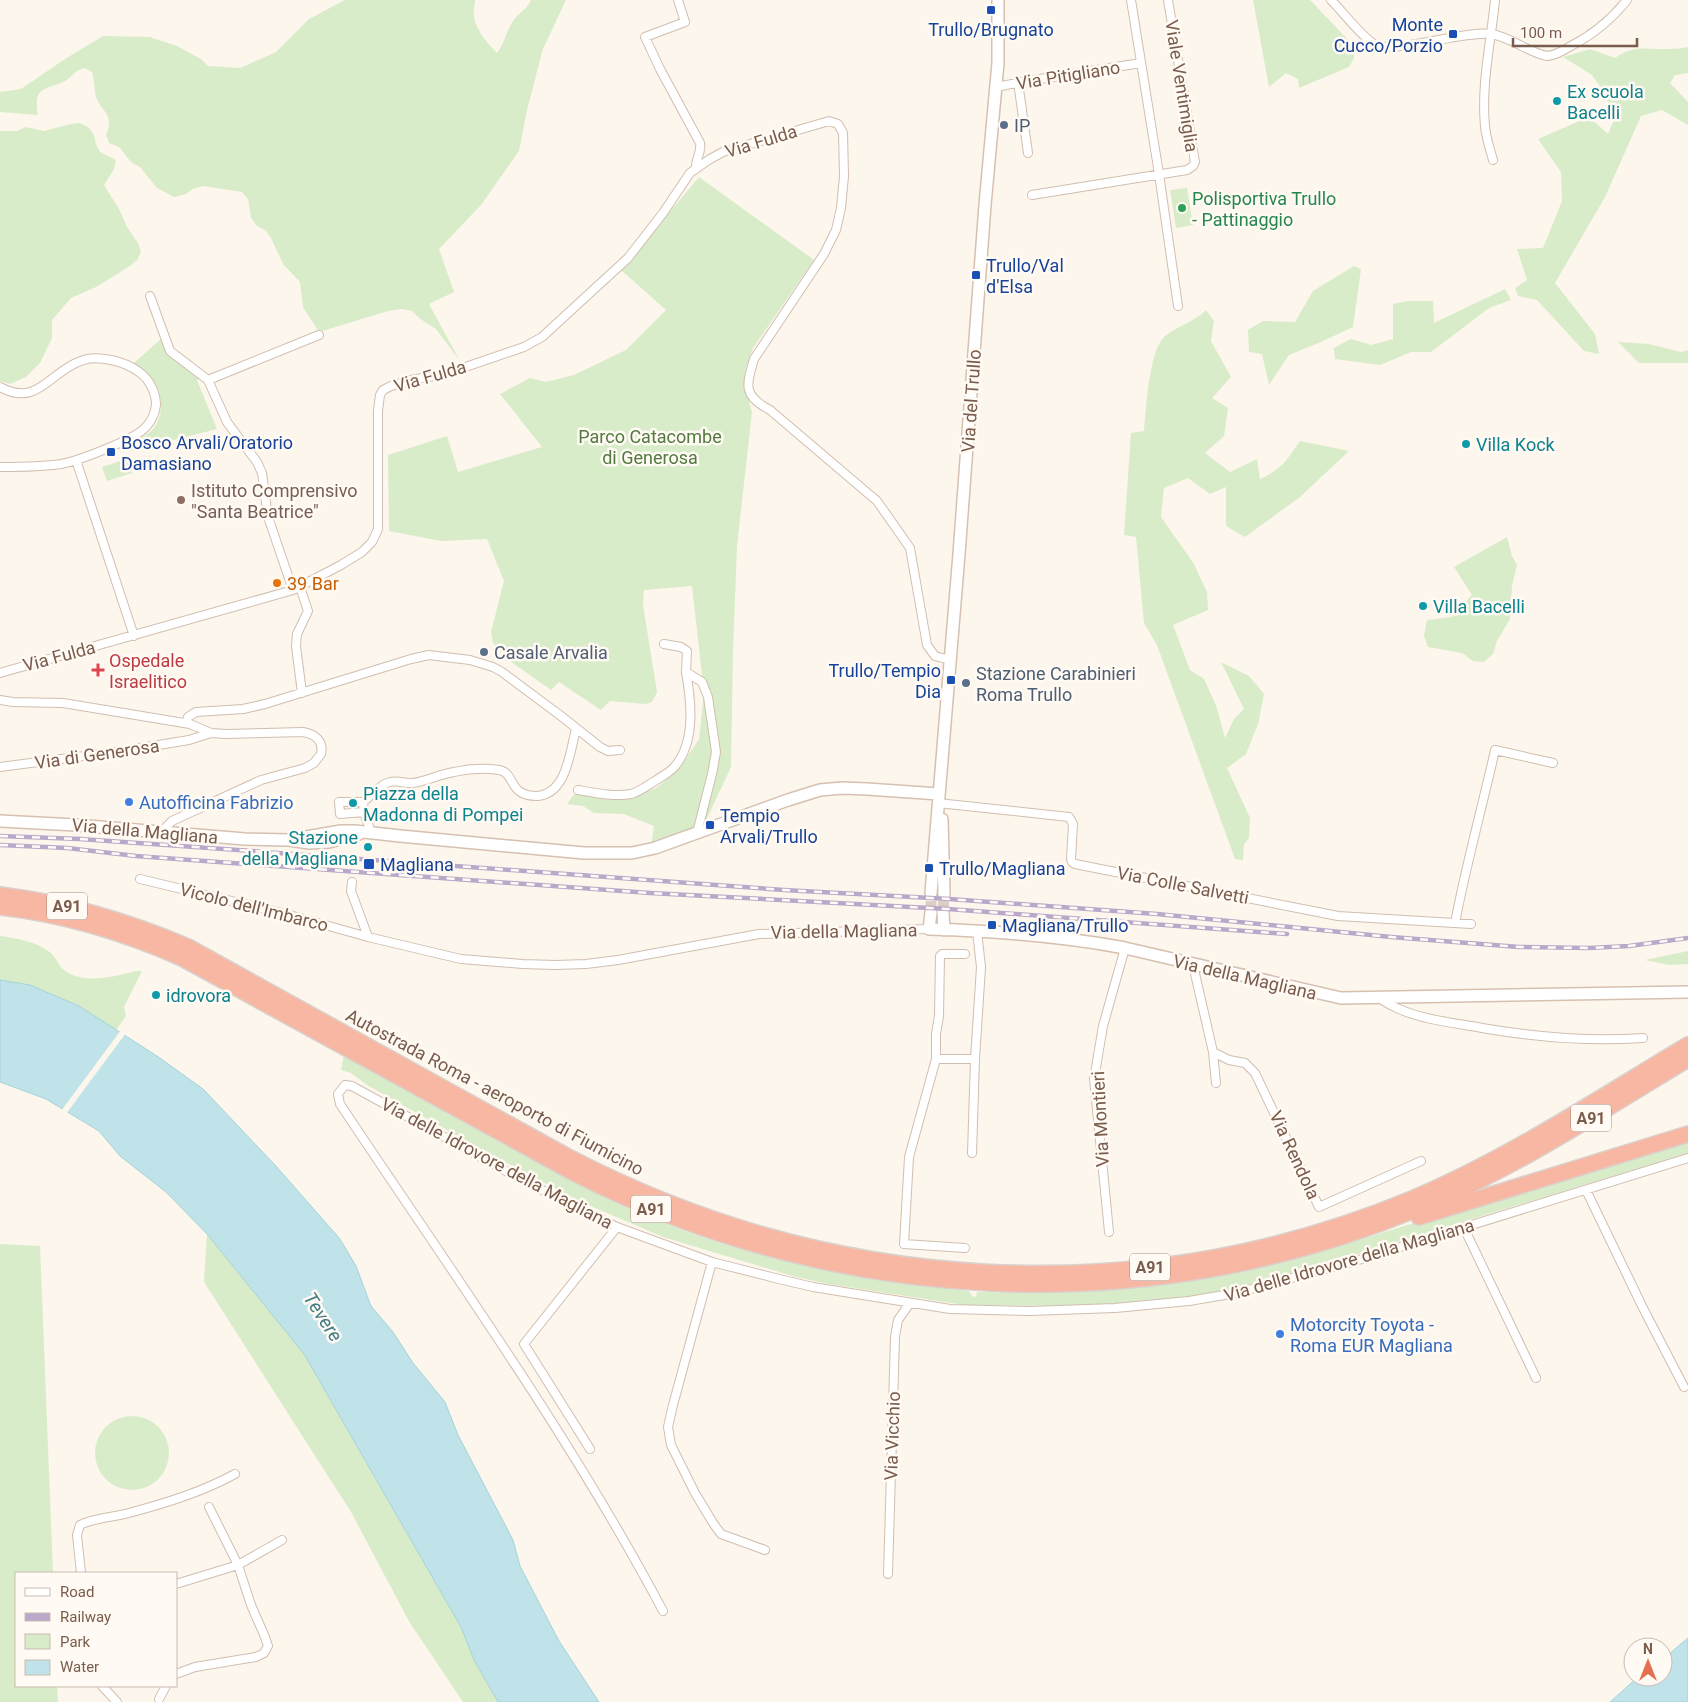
<svg xmlns="http://www.w3.org/2000/svg" width="1688" height="1702" font-family="Roboto,sans-serif">
<style>
.green{fill:#d8ecc9}
.water{fill:#bfe3e8;stroke:#a5d3da}
.pier{fill:#fdf6ec}
.lines{fill:none;stroke-linecap:round;stroke-linejoin:round}
.secondary-tunnel{stroke:#dcd0c4;stroke-width:11;stroke-dasharray:11 5.5;stroke-linecap:butt}
.street-casing{stroke:#d1beb0;stroke-width:10}
.secondary-casing{stroke:#d6c0b0;stroke-width:14}
.highway-casing{stroke:#dad1cd;stroke-width:18}
.street{stroke:#fff;stroke-width:8}
.secondary{stroke:#fff;stroke-width:11}
.highway{stroke:#f7b7a3;stroke-width:15}
.rail-casing{stroke:#b9a8c9;stroke-width:4.5}
.rail{stroke:#fffaf3;stroke-width:2.5;stroke-dasharray:8;stroke-linecap:butt}
.transit-dot{fill:#1a4fb4;stroke:#fffaf3;stroke-width:2}
.culture-dot{fill:#0f9aa8;stroke:#fffaf3;stroke-width:2}
.service-dot{fill:#5c6f8a;stroke:#fffaf3;stroke-width:2}
.leisure-dot{fill:#2e9e5b;stroke:#fffaf3;stroke-width:2}
.education-dot{fill:#8d6e63;stroke:#fffaf3;stroke-width:2}
.food-dot{fill:#e8710a;stroke:#fffaf3;stroke-width:2}
.health-dot{fill:#e0444e;stroke:#fffaf3;stroke-width:2}
.shop-dot{fill:#3f7fe0;stroke:#fffaf3;stroke-width:2}
.labels{text-anchor:middle;dominant-baseline:central;stroke-width:5;stroke-linejoin:round;paint-order:stroke}
.shield{fill:#fffaf3;stroke:#a28b7f;stroke-width:1}
.shield-label{font-size:16px;font-weight:bold;fill:#7a5c4d}
.transit-label{font-size:18px;fill:#164399;stroke:#fffaf3;text-anchor:start}
.street-label{font-size:18px;fill:#7a5c4d;stroke:#fffaf3}
.culture-label{font-size:18px;fill:#0d838f;stroke:#fffaf3;text-anchor:start}
.service-label{font-size:18px;fill:#4e5e75;stroke:#fffaf3;text-anchor:start}
.leisure-label{font-size:18px;fill:#27864d;stroke:#fffaf3;text-anchor:start}
.park-label{font-size:18px;fill:#537a41;stroke:#fffaf3}
.education-label{font-size:18px;fill:#785e54;stroke:#fffaf3;text-anchor:start}
.food-label{font-size:18px;fill:#c56008;stroke:#fffaf3;text-anchor:start}
.health-label{font-size:18px;fill:#be3a42;stroke:#fffaf3;text-anchor:start}
.shop-label{font-size:18px;fill:#366cbe;stroke:#fffaf3;text-anchor:start}
.water-label{font-size:19px;font-style:italic;fill:#437c86;stroke:#fffaf3}
</style>
<rect width="100%" height="100%" fill="#fdf6ec"/>
<path class="green" d="M345 0H475C475 5 473 11 474 16 475 29 488 44 497 53 505 43 506 31 513 21 519 13 527 9 531 0H566L543 49 527 110 519 151 481 205 439 249 454 292 429 304 460 361 436 329 419 318 412 311 402 309 388 311 319 332 303 307 300 282 283 264 271 238 265 230 257 226 251 218 248 199 242 192 203 186 193 189 186 194 174 197 157 188 140 167 131 162 119 147 109 143 106 135C116 111 98 112 95 92 94 85 94 79 92 72L84 68C74 71 73 76 65 81 45 91 33 85 38 115L0 112V92L21 89 65 59 103 36 150 37 177 46 201 59 208 66 240 68 276 52 309 19Z
M1253 0H1310L1353 45 1354 58 1349 67 1299 88 1298 79 1286 73 1269 87Z
M1688 47V73L1675 75 1670 83 1688 102V125L1662 110 1641 116 1605 197 1555 283 1595 334 1599 354 1584 351 1537 300 1518 296 1515 288 1527 280 1517 249 1543 248 1562 201 1561 172 1538 139 1589 117 1608 134 1613 122 1606 95 1592 75 1563 57 1590 49 1615 58C1636 44 1645 50 1668 49 1675 49 1682 48 1688 47Z
M80 123 88 127 94 135 96 144 100 152 116 160 114 169 104 185 119 209 127 227 138 243 141 252 137 260 130 266 96 287 71 298 52 320V338L40 363 26 377 10 384 0 381V131H17L26 127 44 131 71 124Z
M699 177 814 260 753 348 745 370 744 383 752 412 737 546 733 651 731 767 704 825 651 846 654 826 624 814 594 813 583 806 567 804 575 793 613 799 633 798 658 787 682 765 699 739 704 693 692 586 644 590 643 605 657 692 652 702 646 704 610 701 601 710 559 682 551 690 507 659 493 643 491 632 504 581 487 539 441 541 389 531 388 455 447 436 458 472 542 447 500 394 530 378 546 382 574 375 626 350 666 310 621 270Z
M1187 188 1193 225 1176 228 1170 190Z
M1354 266 1361 269 1353 327 1321 342 1289 355 1269 385 1262 354 1249 352 1248 330 1263 321 1295 322 1313 291Z
M1505 289 1511 300 1489 308 1431 352H1411L1380 365 1335 359 1334 348 1351 339 1371 345 1393 339V304L1408 301H1433L1434 323Z
M1206 310 1214 321 1211 341 1231 377 1212 398 1228 408 1224 436 1205 453 1230 472 1257 459 1260 479C1282 469 1287 460 1300 441L1349 451 1300 497 1245 537 1226 526V487L1210 494 1188 478 1164 488 1161 517 1194 564 1207 592 1208 610 1173 625 1190 670 1204 679 1216 705 1225 738 1234 719 1244 709 1221 662 1249 676 1264 694 1258 724 1246 754 1227 768 1250 818 1249 838 1244 844 1243 860 1235 859 1157 645 1144 623 1136 537 1124 535 1131 433 1144 431C1146 410 1149 351 1164 337 1177 326 1194 322 1206 310Z
M162 338C163 342 164 347 166 350 173 363 191 367 200 378L197 380 217 429 130 451 129 445C135 441 143 437 149 433 164 421 164 396 154 382 148 374 140 369 134 363Z
M1618 342 1649 344 1681 352 1688 350V363H1639Z
M127 459 132 473 107 481 102 467Z
M1507 537 1512 556 1517 565 1512 586 1510 619 1497 641 1493 654 1484 662 1473 661 1462 653 1428 647 1424 636 1427 620 1452 617 1472 595 1454 567Z
M0 936C16 938 38 942 51 953 56 958 59 966 65 971 86 985 115 976 136 971H142L124 1007 126 1016 116 1030 79 1006 30 985 0 980Z
M1688 951V964L1669 965 1645 960Z
M344 1055C395 1083 445 1112 496 1140 550 1170 604 1200 661 1222 759 1261 864 1282 969 1291L972 1296 976 1297 977 1292C1052 1294 1128 1292 1203 1279 1275 1267 1344 1244 1414 1223 1505 1195 1597 1167 1688 1138V1153L1325 1264 1225 1291 1190 1297 1082 1306 964 1305 829 1284 796 1277 663 1237 579 1201 477 1147 367 1085 351 1073 341 1070Z
M207 1234 305 1354 461 1627 474 1660 498 1702H463L410 1623 351 1512 204 1282Z
M0 1244 40 1246 53 1573H16V1686H57L58 1702H0Z
M95 1453a37 37 0 1 1 74 0a37 37 0 1 1-74 0Z"/>
<path class="water" d="M0 980 30 985 79 1006 157 1056 203 1089 275 1165 340 1239 356 1266 371 1306 393 1332 413 1363 445 1402 458 1435 513 1540 520 1566 559 1641 599 1702H498L474 1660 461 1627 304 1354 207 1234 166 1192 120 1156 99 1131 46 1099 0 1082Z
M1688 1638V1702H1610L1638 1677H1663V1659Z"/>
<path class="pier" d="M121 1030 126 1033 66 1114 61 1111Z"/>
<g class="lines">
<path class="secondary-tunnel" d="M931 912V893
M943 912 944 894"/>
<defs>
<path id="street" d="M678 0 685 22 645 37 660 69 700 143C702 153 695 159 696 168
M1131 0 1159 174 1178 306
M1331 0C1343 12 1360 35 1374 44 1392 55 1464 30 1491 34 1511 37 1527 52 1547 56 1555 55 1563 51 1569 47 1593 35 1611 20 1627 0
M1018 82 1028 153
M996 87 1027 81 1141 63
M1493 160C1490 149 1486 138 1485 126 1481 84 1491 42 1495 0
M1032 195 1187 170 1193 166 1195 162 1168 0
M150 296 170 351 208 380 227 422 257 462 262 473 268 517 293 590
M208 380 319 335
M0 387C38 408 50 371 81 361 90 357 101 358 111 360 121 362 131 366 139 372 149 379 156 392 156 405 155 413 151 422 145 428 133 440 78 461 61 464 41 467 20 467 0 467
M76 460 134 636
M300 587 308 611 297 634 296 646 302 693
M664 644 681 647 687 651 686 672
M0 673 293 590 341 565 362 552 372 542 378 529V411L380 395 383 390 391 386 411 380 445 374 524 347 542 337 628 258 663 213 690 173 710 159 723 152 829 121 838 124 843 133 844 176 841 208 836 230 824 254 754 359C746 386 743 396 770 410L877 501 910 548 927 645 935 656 950 660
M0 700 13 702 63 703 190 724 211 733
M190 724 187 721 188 717 196 712 243 709 265 704 411 659 429 655 445 657 470 660 493 667 502 672 561 716 600 747 608 751 620 750
M0 767 122 751 189 740 211 733 226 734 303 732C315 734 324 741 321 754L314 763 305 768 261 780 172 821 161 832
M578 790C595 793 614 797 631 794 639 792 648 785 655 781 662 776 671 772 676 765 696 740 691 700 686 672L702 682 708 697 716 752 712 774 697 833
M363 802C371 796 378 787 387 783 396 779 404 784 413 783 427 781 440 774 454 772 467 769 485 768 499 770 511 772 511 785 519 791 524 795 531 796 537 796 567 794 570 751 576 729
M938 803 1069 817 1073 824 1071 859 1072 862 1075 864 1338 916 1471 924
M364 812 340 814 339 802H363L364 812 371 833
M140 879 286 914 368 937
M352 882 351 891 368 937 461 959 522 964 555 965 586 964 618 960 759 934 929 929
M1455 923C1466 865 1482 808 1495 750L1553 763
M1193 965 1213 1052 1216 1083
M1379 998C1385 1002 1392 1006 1399 1009 1424 1020 1455 1023 1482 1028 1535 1037 1588 1042 1643 1038
M1213 1052 1229 1060 1245 1063 1255 1073 1319 1207 1421 1161
M936 1059V1034L939 1016 940 956 942 954H965
M972 1153 975 1059 981 967 977 931
M1586 1190 1643 1308 1684 1387
M1464 1228 1536 1378
M1109 1232 1094 1079 1103 1026 1125 948
M965 1248 904 1244 909 1157 936 1059H975
M712 1262 673 1405 668 1427 671 1445 695 1493 713 1523 721 1534 765 1550
M590 1449 524 1344 617 1227
M81 1573 77 1535 80 1525C93 1518 115 1517 129 1513 166 1503 202 1492 235 1474
M888 1574 895 1337 898 1320 910 1303
M176 1584 238 1565 282 1540
M663 1611C569 1434 451 1271 340 1104L338 1094 345 1085 352 1086 522 1180 617 1227 712 1262 775 1278 813 1287 950 1309 1030 1311 1115 1308 1189 1301 1236 1293 1352 1262 1688 1158
M176 1674 195 1667 256 1657 264 1653 268 1646 265 1637 251 1605 238 1565 209 1507
M102 1686 117 1702
M159 1699 166 1686"/>
<path id="secondary" d="M942 819 944 894
M0 821 76 825 245 839 289 840 309 843 329 842 359 834
M289 840 341 831H355L400 836 584 853H632L655 848 788 800 820 790 842 788 867 789 939 794
M931 893 959 554 985 205 998 63V0
M931 912 929 929C995 931 1060 936 1125 948L1341 998 1688 992
M943 912 944 930"/>
<path id="highway" d="M0 895C66 903 127 921 188 947L568 1157C832 1294 1136 1313 1412 1199 1509 1158 1598 1099 1688 1045
M0 907C64 914 123 932 182 958L576 1174C837 1306 1148 1322 1419 1208 1514 1169 1600 1112 1688 1059
M1419 1217 1688 1134"/>
</defs>
<use href="#street" class="street-casing"/>
<use href="#secondary" class="secondary-casing"/>
<use href="#highway" class="highway-casing"/>
<use href="#street" class="street"/>
<use href="#secondary" class="secondary"/>
<use href="#highway" class="highway"/>
<defs>
<path id="rail" d="M0 836 80 839 238 850 784 890 949 899 1157 914 1391 937 1519 947 1589 948 1629 946 1688 938
M0 845 67 848 136 856 650 893 948 909 1287 934"/>
</defs>
<use href="#rail" class="rail-casing"/>
<use href="#rail" class="rail"/>
</g>
<g class="transit-dot">
<rect x="986" y="5" width="10" height="10" rx="2.5"/>
<rect x="1448" y="29" width="10" height="10" rx="2.5"/>
<rect x="971" y="270" width="10" height="10" rx="2.5"/>
<rect x="106" y="447" width="10" height="10" rx="2.5"/>
<rect x="946" y="675" width="10" height="10" rx="2.5"/>
<rect x="705" y="820" width="10" height="10" rx="2.5"/>
<rect x="363" y="858" width="12" height="12" rx="2.5"/>
<rect x="924" y="863" width="10" height="10" rx="2.5"/>
<rect x="987" y="920" width="10" height="10" rx="2.5"/>
</g>
<g class="culture-dot">
<circle cx="1557" cy="101" r="5"/>
<circle cx="1466" cy="444" r="5"/>
<circle cx="1423" cy="606" r="5"/>
<circle cx="353" cy="803" r="5"/>
<circle cx="368" cy="847" r="5"/>
<circle cx="156" cy="995" r="5"/>
</g>
<g class="service-dot">
<circle cx="1004" cy="125" r="5"/>
<circle cx="484" cy="652" r="5"/>
<circle cx="966" cy="683" r="5"/>
</g>
<circle class="leisure-dot" cx="1182" cy="208" r="5"/>
<circle class="education-dot" cx="181" cy="500" r="5"/>
<circle class="food-dot" cx="277" cy="583" r="5"/>
<path class="health-dot" d="M95.5 662.5h5v5h5v5h-5v5h-5v-5h-5v-5h5z"/>
<g class="shop-dot">
<circle cx="129" cy="802" r="5"/>
<circle cx="1280" cy="1334" r="5"/>
</g>
<g class="labels">
<g class="shield">
<rect x="47" y="892.5" width="40" height="27" rx="4"/>
<rect x="1571" y="1104.5" width="40" height="27" rx="4"/>
<rect x="631" y="1195.5" width="40" height="27" rx="4"/>
<rect x="1130" y="1253.5" width="40" height="27" rx="4"/>
</g>
<g class="shield-label">
<text x="67" y="906">A91</text>
<text x="1591" y="1118">A91</text>
<text x="651" y="1209">A91</text>
<text x="1150" y="1267">A91</text>
</g>
<g class="transit-label">
<text x="1443" y="24" text-anchor="end">Monte<tspan x="1443" dy="21">Cucco/Porzio</tspan></text>
<text x="991" y="29" text-anchor="middle">Trullo/Brugnato</text>
<text x="986" y="265">Trullo/Val<tspan x="986" dy="21">d'Elsa</tspan></text>
<text x="121" y="442">Bosco Arvali/Oratorio<tspan x="121" dy="21">Damasiano</tspan></text>
<text x="941" y="670" text-anchor="end">Trullo/Tempio<tspan x="941" dy="21">Dia</tspan></text>
<text x="720" y="815">Tempio<tspan x="720" dy="21">Arvali/Trullo</tspan></text>
<text x="380" y="864">Magliana</text>
<text x="939" y="868">Trullo/Magliana</text>
<text x="1002" y="925">Magliana/Trullo</text>
</g>
<g class="street-label">
<text transform="translate(1068 75) rotate(-9)">Via Pitigliano</text>
<text transform="translate(1182 86) rotate(81)">Viale Ventimiglia</text>
<text transform="translate(761 141) rotate(-17)">Via Fulda</text>
<text transform="translate(430 376) rotate(-16)">Via Fulda</text>
<text transform="translate(971 401) rotate(-86)">Via del Trullo</text>
<text transform="translate(59 656) rotate(-15)">Via Fulda</text>
<text transform="translate(97 754) rotate(-8)">Via di Generosa</text>
<text transform="translate(145 831) rotate(5)">Via della Magliana</text>
<text transform="translate(1183 885) rotate(11)">Via Colle Salvetti</text>
<text transform="translate(254 907) rotate(14)">Vicolo dell'Imbarco</text>
<text transform="translate(844 931) rotate(-1)">Via della Magliana</text>
<text transform="translate(1245 977) rotate(13)">Via della Magliana</text>
<text transform="translate(495 1092) rotate(28)">Autostrada Roma - aeroporto di Fiumicino</text>
<text transform="translate(1100 1119) rotate(-93)">Via Montieri</text>
<text transform="translate(1295 1155) rotate(65)">Via Rendola</text>
<text transform="translate(497 1163) rotate(28)">Via delle Idrovore della Magliana</text>
<text transform="translate(1349 1260) rotate(-16)">Via delle Idrovore della Magliana</text>
<text transform="translate(892 1436) rotate(-88)">Via Vicchio</text>
</g>
<g class="culture-label">
<text x="1567" y="91">Ex scuola<tspan x="1567" dy="21">Bacelli</tspan></text>
<text x="1476" y="444">Villa Kock</text>
<text x="1433" y="606">Villa Bacelli</text>
<text x="363" y="793">Piazza della<tspan x="363" dy="21">Madonna di Pompei</tspan></text>
<text x="358" y="837" text-anchor="end">Stazione<tspan x="358" dy="21">della Magliana</tspan></text>
<text x="166" y="995">idrovora</text>
</g>
<g class="service-label">
<text x="1014" y="125">IP</text>
<text x="494" y="652">Casale Arvalia</text>
<text x="976" y="673">Stazione Carabinieri<tspan x="976" dy="21">Roma Trullo</tspan></text>
</g>
<g class="leisure-label">
<text x="1192" y="198">Polisportiva Trullo<tspan x="1192" dy="21">- Pattinaggio</tspan></text>
</g>
<g class="park-label">
<text x="650" y="436">Parco Catacombe<tspan x="650" dy="21">di Generosa</tspan></text>
</g>
<g class="education-label">
<text x="191" y="490">Istituto Comprensivo<tspan x="191" dy="21">"Santa Beatrice"</tspan></text>
</g>
<g class="food-label">
<text x="287" y="583">39 Bar</text>
</g>
<g class="health-label">
<text x="109" y="660">Ospedale<tspan x="109" dy="21">Israelitico</tspan></text>
</g>
<g class="shop-label">
<text x="139" y="802">Autofficina Fabrizio</text>
<text x="1290" y="1324">Motorcity Toyota -<tspan x="1290" dy="21">Roma EUR Magliana</tspan></text>
</g>
<g class="water-label">
<text transform="translate(323 1317) rotate(57)">Tevere</text>
</g>
</g>
<rect x="15" y="1572" width="162" height="115" fill="#fffaf3" stroke="#cabbb1"/>
<rect x="25" y="1588" width="25" height="8" fill="#ffffff" stroke="#cabbb1"/>
<text x="60" y="1597" font-size="15" fill="#7a5c4d">Road</text>
<rect x="25" y="1613" width="25" height="8" fill="#b9a8c9" stroke="#cabbb1"/>
<text x="60" y="1622" font-size="15" fill="#7a5c4d">Railway</text>
<rect x="25" y="1634" width="25" height="15" fill="#d8ecc9" stroke="#cabbb1"/>
<text x="60" y="1647" font-size="15" fill="#7a5c4d">Park</text>
<rect x="25" y="1660" width="25" height="15" fill="#bfe3e8" stroke="#cabbb1"/>
<text x="60" y="1672" font-size="15" fill="#7a5c4d">Water</text>
<g transform="translate(1648 1662)"><circle r="24" fill="#fffaf3" stroke="#cabbb1"/>
<path d="M0-4L9 19L0 12L-9 19Z" fill="#e76f51"/>
<text y="-8" font-size="14" font-weight="bold" text-anchor="middle" fill="#7a5c4d">N</text>
</g>
<path d="M1513 38v8h124v-8" fill="none" stroke="#7a5c4d" stroke-width="2.5"/>
<text x="1520" y="38" font-size="15" fill="#7a5c4d" stroke="#fffaf3" stroke-width="4" paint-order="stroke">100 m</text>
</svg>
